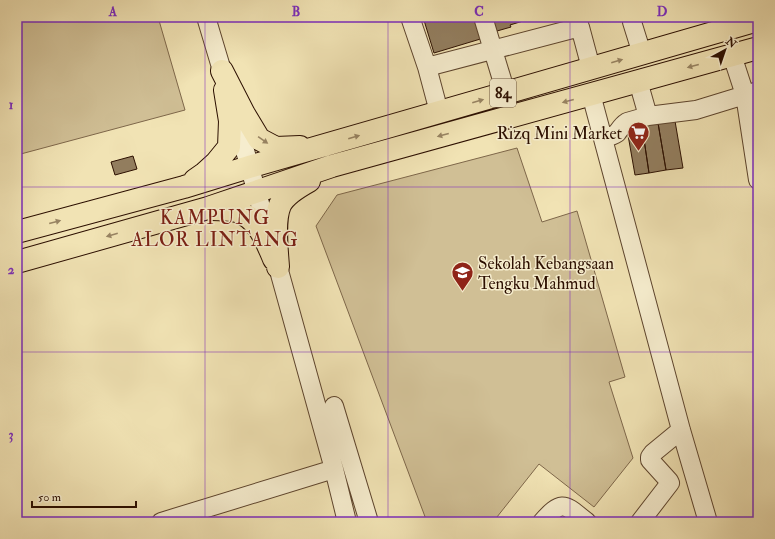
<svg xmlns="http://www.w3.org/2000/svg" width="775" height="539" font-family="'IM FELL Double Pica',serif">
<style>
.green{fill:#d0bf95;stroke:#7e674a}
.building{fill:#927d5e;stroke:#2c0f00}
.lines{fill:none;stroke-linecap:round;stroke-linejoin:round}
.minor-casing{stroke:#5d442d;stroke-width:20}
.major-casing{stroke:#2c0f00;stroke-width:24}
.minor{stroke:#f6edce;stroke-width:18}
.major{stroke:#f1e3b4;stroke-width:22}
.oneway{fill:#988463}
.grid{fill:none;stroke:#7b2cbf;stroke-width:1;stroke-opacity:0.55}
.labels{text-anchor:middle;dominant-baseline:central;stroke-width:3;stroke-linejoin:round;paint-order:stroke}
.shield{fill:#f6edce;stroke:#69523e;stroke-width:1}
.shield-label{font-size:16px;font-weight:bold;fill:#2c0f00}
.poi-label{font-size:17px;fill:#2c0f00;stroke:#f6edce;text-anchor:end}
.quarter-label{font-size:19px;letter-spacing:1px;fill:#7a1f14;stroke:#f6edce}
.neatline{fill:none;stroke:#7b2cbf;stroke-width:1.5}
.grid-label{font-size:13px;text-anchor:middle;font-weight:bold;fill:#7b2cbf}
</style>
<rect width="100%" height="100%" fill="#f1e3b4"/>
<filter id="stains"><feTurbulence type="fractalNoise" baseFrequency=".005" numOctaves="4"/><feColorMatrix values="0 0 0 0 .2 0 0 0 0 .09 0 0 0 0 .02 0 0 0 .5 -.17"/></filter>
<radialGradient id="worn" r=".72"><stop offset=".6" stop-color="#630" stop-opacity="0"/><stop offset="1" stop-color="#630" stop-opacity=".3"/></radialGradient>
<path class="green" d="M17 17H158L185 110 17 155Z
M517 148 542 222 577 211 625 377 609 382 633 458 594 507 539 464 493 522H427L316 226 337 195Z"/>
<path class="building" d="M423 17H480L487 37 434 53Z
M485 17H536L510 25 511 27 490 33Z
M675 121 683 168 666 170 658 123Z
M658 123 666 170 649 173 642 126Z
M642 126 649 173 635 175 628 135 634 127Z
M133 156 137 169 115 175 111 162Z"/>
<g class="lines">
<defs>
<path id="minor" d="M206 17 226 84
M410 17 427 67
M483 17 506 93
M633 17 632 22 642 54
M732 55 745 95 758 180
M591 94 681 430 708 522
M234 112 278 267 334 469 347 522
M439 112 427 67 580 27 591 68
M648 116 696 110 758 91
M603 138C608 137 613 136 617 133 620 129 622 125 627 122L648 116 638 81
M334 406 369 522
M161 522 334 469
M542 522C563 498 565 505 587 522
M640 522 670 483 669 481 650 460V457L653 453 681 430"/>
<path id="major" d="M222 71 244 114 259 139 276 148 300 147
M195 180 205 173 216 163 229 147 230 121 225 90
M212 209C220 209 229 209 237 211 258 218 266 240 274 259
M17 232 184 187 249 167 758 20
M17 262 208 208 332 166 758 48
M278 267C277 250 273 221 280 205 285 195 300 186 309 181"/>
</defs>
<use href="#minor" class="minor-casing"/>
<use href="#major" class="major-casing"/>
<use href="#minor" class="minor"/>
<use href="#major" class="major"/>
</g>
<defs><path id="oneway-solid" d="M-6-.8H1V-3.2L6.5 0L1 3.2V.8H-6Z"/></defs>
<g class="oneway">
<use href="#oneway-solid" transform="translate(617 61) rotate(-16)"/>
<use href="#oneway-solid" transform="translate(693 66) rotate(165)"/>
<use href="#oneway-solid" transform="translate(478 101) rotate(-16)"/>
<use href="#oneway-solid" transform="translate(568 101) rotate(165)"/>
<use href="#oneway-solid" transform="translate(443 135) rotate(165)"/>
<use href="#oneway-solid" transform="translate(354 137) rotate(-16)"/>
<use href="#oneway-solid" transform="translate(263 140) rotate(35)"/>
<use href="#oneway-solid" transform="translate(55 222) rotate(-15)"/>
<use href="#oneway-solid" transform="translate(112 235) rotate(164)"/>
</g>
<path class="grid" d="M205 17V522M388 17V522M570 17V522M17 187H758M17 352H758"/>
<defs>
<symbol id="supermarket-pin" viewBox="-11 -11 22 30"><path d="M0 17L-7.5 6A9.5 9.5 0 1 1 7.5 6Z" fill="#8f2418" stroke="#f6edce"/><path d="M-6-5.5h2.5l.6 2H6L4.5 2H-2.5L-4.4-4H-6ZM-1.5 3.2a1.3 1.3 0 1 0 .1 0ZM3 3.2a1.3 1.3 0 1 0 .1 0Z" fill="#fff"/></symbol>
<symbol id="school-pin" viewBox="-11 -11 22 30"><path d="M0 17L-7.5 6A9.5 9.5 0 1 1 7.5 6Z" fill="#8f2418" stroke="#f6edce"/><path d="M0-5L7-2L0 1L-7-2ZM-4 1L0 2.5L4 1V4Q0 6-4 4Z" fill="#fff"/></symbol>
</defs>
<g fill-rule="evenodd">
<use href="#supermarket-pin" x="626" y="120" width="25" height="34"/>
<use href="#school-pin" x="450" y="260" width="25" height="34"/>
</g>
<g class="labels">
<rect class="shield" x="490" y="79" width="26" height="28" rx="3"/>
<g class="shield-label">
<text x="503" y="93">84</text>
</g>
<g class="poi-label">
<text x="622" y="133">Rizq Mini Market</text>
<text x="478" y="263" text-anchor="start">Sekolah Kebangsaan<tspan x="478" dy="20">Tengku Mahmud</tspan></text>
</g>
<g class="quarter-label">
<text x="215" y="218">KAMPUNG<tspan x="215" dy="22">ALOR LINTANG</tspan></text>
</g>
</g>
<rect width="775" height="539" fill="none" stroke="#f1e3b4" stroke-width="44"/>
<g transform="translate(725 50) rotate(40)" stroke="#f6edce" stroke-width="3" paint-order="stroke">
<path d="M0-3L7 15L0 10L-7 15Z" fill="#2c0f00"/>
<text y="-6" font-size="11" font-weight="bold" text-anchor="middle" fill="#2c0f00">N</text>
</g>
<path d="M32 501v6h104v-6" fill="none" stroke="#2c0f00" stroke-width="2"/>
<text x="38" y="501" font-size="12" fill="#2c0f00" stroke="#f6edce" stroke-width="3" paint-order="stroke">50 m</text>
<rect x="22" y="22" width="731" height="495" class="neatline"/>
<g class="grid-label">
<text x="113" y="16">A</text>
<text x="296" y="16">B</text>
<text x="479" y="16">C</text>
<text x="662" y="16">D</text>
<text x="11" y="109">1</text>
<text x="11" y="274">2</text>
<text x="11" y="439">3</text>
</g>
<rect width="100%" height="100%" filter="url(#stains)"/>
<rect width="100%" height="100%" fill="url(#worn)"/>
</svg>
